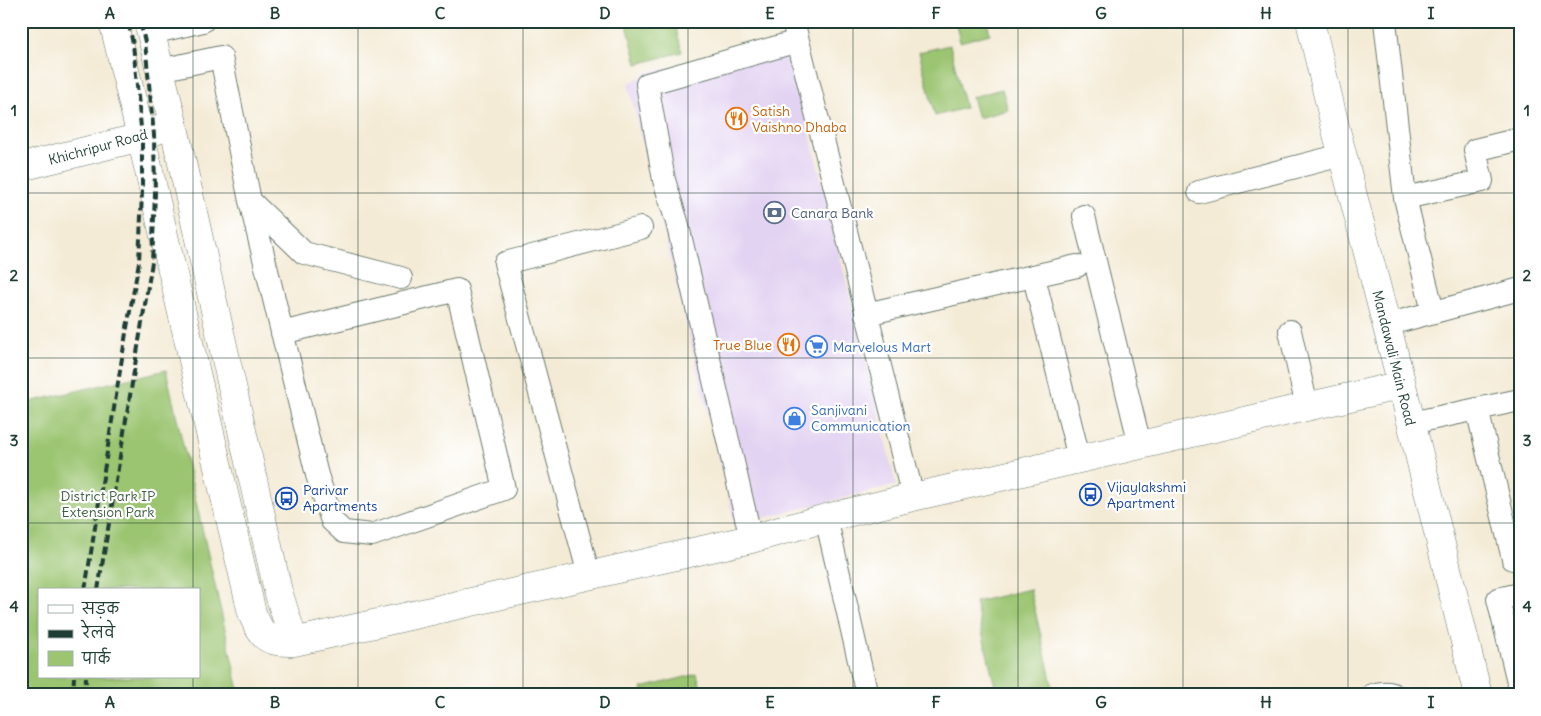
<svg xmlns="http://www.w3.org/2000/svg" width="1541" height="716" font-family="Delius,'Playpen Sans Deva',sans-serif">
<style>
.built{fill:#e3d3f2}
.green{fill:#9bc571;stroke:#5d8152;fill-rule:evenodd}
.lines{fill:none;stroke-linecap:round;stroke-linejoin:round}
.minor-casing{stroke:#6a7a6d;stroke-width:24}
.tertiary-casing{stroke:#6a7a6d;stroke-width:29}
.secondary-casing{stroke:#6a7a6d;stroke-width:29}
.minor{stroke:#fff;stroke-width:22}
.tertiary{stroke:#fff;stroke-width:28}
.secondary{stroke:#fff;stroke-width:28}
.rail{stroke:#1f3d34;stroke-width:4;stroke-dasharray:8 4;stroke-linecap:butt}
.grid{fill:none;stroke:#1f3d34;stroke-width:1;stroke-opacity:0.55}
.labels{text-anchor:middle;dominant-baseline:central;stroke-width:4.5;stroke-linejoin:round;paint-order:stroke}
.food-label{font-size:14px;fill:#c56008;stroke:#fff;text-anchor:start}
.street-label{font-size:14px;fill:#1f3d34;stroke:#fff}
.service-label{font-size:14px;fill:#4e5e75;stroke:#fff;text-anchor:start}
.shop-label{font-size:14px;fill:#366cbe;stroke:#fff;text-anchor:start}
.transit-label{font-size:14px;fill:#164399;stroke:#fff;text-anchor:start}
.park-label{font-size:14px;fill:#3e5f43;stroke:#fff}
.neatline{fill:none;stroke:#1f3d34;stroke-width:2}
.grid-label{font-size:16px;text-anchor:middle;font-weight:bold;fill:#1f3d34}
</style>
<rect width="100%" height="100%" fill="#fff"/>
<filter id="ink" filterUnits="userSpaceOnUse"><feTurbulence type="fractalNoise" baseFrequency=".02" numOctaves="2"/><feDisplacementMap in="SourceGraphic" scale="10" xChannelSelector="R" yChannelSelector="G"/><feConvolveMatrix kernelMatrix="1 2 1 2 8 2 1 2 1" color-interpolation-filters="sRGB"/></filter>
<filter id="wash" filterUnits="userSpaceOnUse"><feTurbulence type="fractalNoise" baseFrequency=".0096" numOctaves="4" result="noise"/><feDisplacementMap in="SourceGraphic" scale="20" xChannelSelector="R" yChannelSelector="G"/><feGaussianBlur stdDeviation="1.12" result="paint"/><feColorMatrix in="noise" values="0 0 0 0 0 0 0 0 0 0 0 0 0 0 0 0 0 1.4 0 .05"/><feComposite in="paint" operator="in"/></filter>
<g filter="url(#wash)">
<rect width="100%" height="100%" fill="#f4ebd6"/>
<path class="built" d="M788 44 896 485 735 525 628 84 649 72Z"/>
<path class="green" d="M626 21H674L682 52 637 64Z
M955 21H987L990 34 960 42Z
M950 45 965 108 935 116 919 52Z
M1002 89 1008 110 978 118 972 97Z
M166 370 240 695H21V404ZM39 590H199V677H39Z
M1030 589 1053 688 1022 695H997L975 602Z
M697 674 703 695H644L642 688Z"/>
</g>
<g filter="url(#ink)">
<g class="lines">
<defs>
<path id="minor" d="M793 21 913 497
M1385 21 1405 198 1433 312
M151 33 203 21
M160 70 221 57 250 201 317 475 332 521 344 532 372 535 504 489 457 290 282 333
M1199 192 1342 155
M1405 198 1482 181 1475 150 1520 139
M250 201 304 253 401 278
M1084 216 1140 445
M1034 277 1079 458
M866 314 1077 266
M1386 325 1520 289
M1290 331 1307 407
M1477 409 1513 559
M1411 423 1520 400
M826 518 867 695
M751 539 677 222 664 180 647 84 798 41
M589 575 505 263 641 228
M1520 594 1498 599 1520 690
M1372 695C1379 693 1388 691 1394 695"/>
<path id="tertiary" d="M1310 21 1336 130 1402 385 1478 695
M173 123 278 591 294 642
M141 137 252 613C263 639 266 642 294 642L751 539 826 518 913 497 1402 385"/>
<path id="secondary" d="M113 21 141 137
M21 167 141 137 173 123 148 21"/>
</defs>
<use href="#minor" class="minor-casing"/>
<use href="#tertiary" class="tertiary-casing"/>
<use href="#secondary" class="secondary-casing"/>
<use href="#minor" class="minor"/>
<use href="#tertiary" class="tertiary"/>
<use href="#secondary" class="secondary"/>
<path class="rail" d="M85 590 126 333 139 262 142 193V138L133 44 128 21
M98 590 152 262 155 194 154 135 145 42 140 21
M73 695 74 677
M85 695 86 677"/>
</g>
</g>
<path class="grid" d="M193 21V590M358 21V695M523 21V695M688 21V695M853 21V695M1018 21V695M1183 21V695M1348 21V695M21 193H1520M21 358H1520M21 523H1520M193 677V695"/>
<defs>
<symbol id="restaurant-ring" viewBox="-11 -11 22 22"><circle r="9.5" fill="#fff" stroke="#e8710a" stroke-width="1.5"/><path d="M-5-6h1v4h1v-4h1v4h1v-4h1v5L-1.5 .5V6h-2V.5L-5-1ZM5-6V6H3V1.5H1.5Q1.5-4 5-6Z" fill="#e8710a"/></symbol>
<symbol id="bank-ring" viewBox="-11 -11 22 22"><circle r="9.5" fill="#fff" stroke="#5c6f8a" stroke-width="1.5"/><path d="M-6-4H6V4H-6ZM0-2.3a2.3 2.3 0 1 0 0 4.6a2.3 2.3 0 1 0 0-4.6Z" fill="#5c6f8a"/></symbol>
<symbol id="supermarket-ring" viewBox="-11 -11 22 22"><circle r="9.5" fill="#fff" stroke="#3f7fe0" stroke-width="1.5"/><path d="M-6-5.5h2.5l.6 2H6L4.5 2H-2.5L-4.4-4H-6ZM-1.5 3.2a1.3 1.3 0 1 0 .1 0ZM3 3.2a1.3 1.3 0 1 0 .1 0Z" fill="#3f7fe0"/></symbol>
<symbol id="shop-ring" viewBox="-11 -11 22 22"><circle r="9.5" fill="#fff" stroke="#3f7fe0" stroke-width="1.5"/><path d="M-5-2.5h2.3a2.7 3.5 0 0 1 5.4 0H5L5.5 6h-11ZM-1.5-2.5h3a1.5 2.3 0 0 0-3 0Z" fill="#3f7fe0"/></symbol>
<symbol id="bus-ring" viewBox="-11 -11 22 22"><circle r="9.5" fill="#fff" stroke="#1a4fb4" stroke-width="1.5"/><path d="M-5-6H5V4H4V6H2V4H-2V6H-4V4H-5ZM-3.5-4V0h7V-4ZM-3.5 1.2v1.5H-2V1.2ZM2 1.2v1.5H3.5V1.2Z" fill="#1a4fb4"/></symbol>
</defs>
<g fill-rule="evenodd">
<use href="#restaurant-ring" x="724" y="106" width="25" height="25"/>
<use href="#bank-ring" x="762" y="200" width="25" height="25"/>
<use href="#restaurant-ring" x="776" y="332" width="25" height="25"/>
<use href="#supermarket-ring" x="804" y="334" width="25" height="25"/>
<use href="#shop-ring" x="782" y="406" width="25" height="25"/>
<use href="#bus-ring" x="1078" y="482" width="25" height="25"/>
<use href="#bus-ring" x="274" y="486" width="25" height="25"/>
</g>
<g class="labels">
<g class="food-label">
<text x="752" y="111">Satish<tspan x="752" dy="16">Vaishno Dhaba</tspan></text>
<text x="772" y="345" text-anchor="end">True Blue</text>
</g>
<g class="street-label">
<text transform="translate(98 147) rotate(-15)">Khichripur Road</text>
<text transform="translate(1394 358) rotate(76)">Mandawali Main Road</text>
</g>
<g class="service-label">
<text x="791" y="213">Canara Bank</text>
</g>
<g class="shop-label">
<text x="833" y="347">Marvelous Mart</text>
<text x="811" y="410">Sanjivani<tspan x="811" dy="16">Communication</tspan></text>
</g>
<g class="transit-label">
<text x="1107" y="487">Vijaylakshmi<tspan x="1107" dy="16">Apartment</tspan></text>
<text x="303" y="490">Parivar<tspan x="303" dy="16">Apartments</tspan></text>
</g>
<g class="park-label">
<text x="108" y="496">District Park IP<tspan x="108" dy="16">Extension Park</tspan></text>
</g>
</g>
<rect width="1541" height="716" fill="none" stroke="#fff" stroke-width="55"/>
<rect x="38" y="588" width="162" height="90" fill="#ffffff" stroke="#a5b1ae"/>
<rect x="48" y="605" width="25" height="8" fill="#ffffff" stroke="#a5b1ae"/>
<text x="82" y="614" font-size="15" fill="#1f3d34">सड़क</text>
<rect x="48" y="630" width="25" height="8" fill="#1f3d34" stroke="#a5b1ae"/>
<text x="82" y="638" font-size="15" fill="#1f3d34">रेलवे</text>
<rect x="48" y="651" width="25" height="15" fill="#9bc571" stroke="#a5b1ae"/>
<text x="82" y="664" font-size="15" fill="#1f3d34">पार्क</text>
<rect x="28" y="28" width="1486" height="660" class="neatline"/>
<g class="grid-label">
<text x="110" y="19">A</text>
<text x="275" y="19">B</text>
<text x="440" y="19">C</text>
<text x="605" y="19">D</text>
<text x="770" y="19">E</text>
<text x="936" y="19">F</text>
<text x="1101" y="19">G</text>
<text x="1266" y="19">H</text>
<text x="1431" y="19">I</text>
<text x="14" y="116">1</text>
<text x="1527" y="116">1</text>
<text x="14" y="281">2</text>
<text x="1527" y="281">2</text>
<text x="14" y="446">3</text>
<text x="1527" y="446">3</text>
<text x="14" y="612">4</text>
<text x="1527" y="612">4</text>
<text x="110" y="708">A</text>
<text x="275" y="708">B</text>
<text x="440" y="708">C</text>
<text x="605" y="708">D</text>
<text x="770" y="708">E</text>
<text x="936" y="708">F</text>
<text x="1101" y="708">G</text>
<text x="1266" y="708">H</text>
<text x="1431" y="708">I</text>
</g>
</svg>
